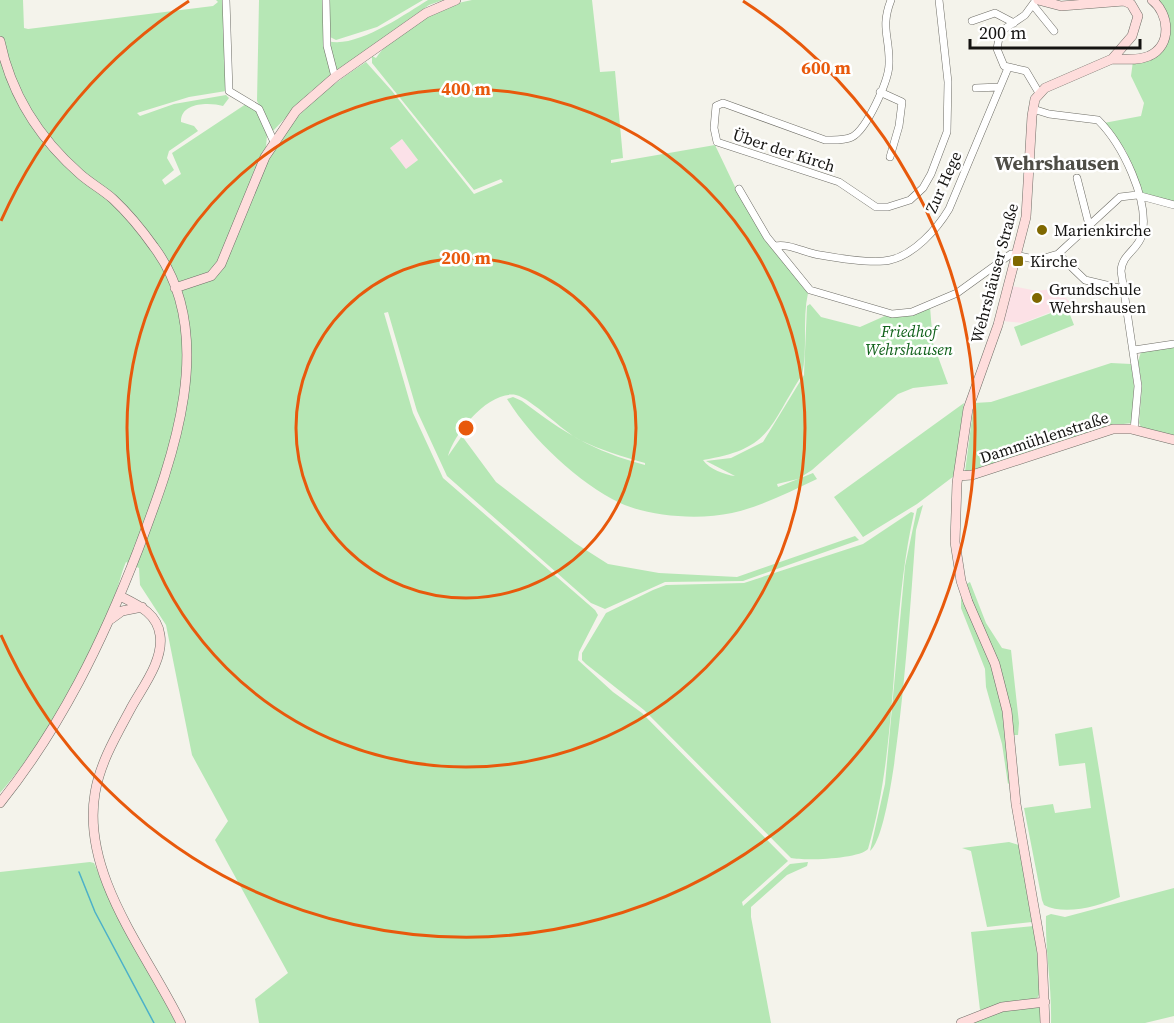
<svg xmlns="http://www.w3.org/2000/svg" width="1174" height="1023" font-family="'Source Serif 4',serif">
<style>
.industrial{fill:#fbe1e8}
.education{fill:#fce1e6}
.green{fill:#b6e7b5;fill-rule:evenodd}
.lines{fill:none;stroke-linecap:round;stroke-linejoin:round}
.stream{stroke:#4cb0c9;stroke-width:1.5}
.street-casing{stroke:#6e6d66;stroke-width:8}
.secondary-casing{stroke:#6e6d66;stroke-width:10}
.street{stroke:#fff;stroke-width:7}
.secondary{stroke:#fedddc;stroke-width:9}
.ring{fill:none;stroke:#e8590c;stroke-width:3}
.poi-dot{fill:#7f6800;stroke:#fff;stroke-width:2}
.labels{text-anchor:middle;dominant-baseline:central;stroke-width:5;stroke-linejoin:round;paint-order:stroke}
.street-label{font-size:16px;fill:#141311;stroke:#fff}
.poi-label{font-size:16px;fill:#141311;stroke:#fff;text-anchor:start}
.park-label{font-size:16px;font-style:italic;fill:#11621b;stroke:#fff}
.quarter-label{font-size:20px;font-weight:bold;fill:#4e4d46;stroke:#fff}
.centre{fill:#e8590c;stroke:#fff;stroke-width:3}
.ring-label{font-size:18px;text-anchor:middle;font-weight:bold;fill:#e8590c;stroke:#fff;stroke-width:5;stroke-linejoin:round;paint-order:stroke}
</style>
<rect width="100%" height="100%" fill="#f4f3eb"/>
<path class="industrial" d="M402 139 418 160 406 170 390 148Z"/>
<path class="education" d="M1012 286 1037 291 1058 288 1071 304 1023 323 1002 321Z"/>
<path class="green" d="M0 0H23L24 28 28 29 213 6 218 2 216 0H222L226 25V91L189 97 137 113 140 116 174 104 226 95 229 98 223 106C210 102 180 102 181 122L194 126 198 131 169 151 167 158 174 170 162 180 165 185 181 174 172 153 246 104 256 110 267 135 266 147 253 174 227 244 232 250C245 215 256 174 277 143 300 109 332 84 366 62L392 91 474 194 503 182 501 179 474 190 372 63V56L376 58C394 32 441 5 472 0H592L600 72 615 71 623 158 611 160V163L715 145 737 191 808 293C802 320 808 348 802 375 768 428 771 449 703 460 709 469 725 475 735 476L706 461 731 458 763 442 804 375 807 306 810 304 821 317 860 327 887 315 930 307 933 343 948 384 913 388 898 394 812 470 798 479 777 484 778 487 813 473 817 479C789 492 763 506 732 513 699 520 651 517 620 503 578 483 531 438 507 399L513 397 522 401C564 433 593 451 645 465V463C624 457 600 450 580 440 562 431 532 399 516 395 489 390 454 433 448 456L462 436 496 482 575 543 608 564 659 573 737 577 855 536 859 540 743 581 665 582 605 609 591 603 447 476 417 411 388 312 384 313 413 413 443 478 595 610 598 615 579 652 578 660 613 692 642 713 788 861 742 902 743 906 790 864 808 862 807 866 787 875 751 907V917L771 1023H259L255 999 288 973 215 840 228 821 192 755 166 625 140 585 139 568 126 562C121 573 119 586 114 597 87 666 48 737 0 793ZM402 139 418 160 406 169 390 148Z
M259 0H324L332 76 311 91 273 131 257 101Z
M328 0H423L377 27 336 40 328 36Z
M428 0H443L429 5 335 72 328 41C356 49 405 14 428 0Z
M1156 0H1174V205L1142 194 1126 151 1104 123 1141 116 1144 103 1131 76 1133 61 1154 56C1162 35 1174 17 1156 0Z
M1067 307 1074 325 1021 346 1014 327Z
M1174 347V436L1141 427 1139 423 1142 386 1138 361 1141 352Z
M1111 363 1131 364 1134 386 1132 423 1115 425 965 472 974 403 991 402Z
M964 403 954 476 917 504 863 537 834 497Z
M923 505 916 530C912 579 898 828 870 851L885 784 905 566 917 509Z
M911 512 914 513C889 623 900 740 868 849 859 859 805 861 791 858L644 710 586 664 582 660V653L606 613 653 590 666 585 744 583 863 544Z
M970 582 986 623 1002 648 1011 650 1019 723 1018 735H1008L1011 782 1008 784 1002 744 986 687 985 669 961 608V587Z
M1092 727 1120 897C1099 906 1065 916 1044 905L1042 900 1024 808 1053 804 1055 813 1091 808 1085 763 1059 766 1055 734Z
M1009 842 1019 845 1032 922 987 927 971 851 962 848Z
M90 862 94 863 105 888 176 1023H0V872Z
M1174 888V1016L1145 1023H1051C1052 986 1045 951 1046 916L1051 914 1065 917Z
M1034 926 1041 991 1036 1000 1015 1001 980 1010 971 932Z
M1039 1007 1042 1009V1023H970L1004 1010Z"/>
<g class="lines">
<path class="stream" d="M79 872 95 912 154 1023"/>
<defs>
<path id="street" d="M226 0 229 91 259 109 274 142
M326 0 327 46 335 77
M891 0C880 28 890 37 889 64 889 80 867 129 852 137 843 141 834 140 825 140L723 103 716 106 714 128 717 142 839 182 876 207H888L910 200 923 188 931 174 947 132 948 82 939 0
M1036 0 1025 15 1000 32 997 49 1004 66 1026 71 1039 93
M1033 5 1054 31
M972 21 995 13 1014 23
M976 88 1000 87
M880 92 902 102 899 126 890 157
M1033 109 1049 114 1098 120C1122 144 1150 200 1142 235 1138 250 1122 254 1121 271L1138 386 1134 430
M1077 178 1089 225
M739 189 767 237 810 290 892 314 912 312 957 293 1011 254 1038 260 1058 254
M775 246C789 243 805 253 820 255 837 258 874 264 890 260 914 255 937 229 949 209L1008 68
M1058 254 1120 197 1137 195 1174 205
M1058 254 1085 280 1123 289
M1134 350 1174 344"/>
<path id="secondary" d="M1038 0 1061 6 1124 1 1131 4 1138 16 1132 36 1112 59 1045 88 1035 99 1032 116 1026 217 998 325 968 409 957 483 955 542 961 581 968 602 995 664 1007 711 1016 804 1042 953 1045 1023
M0 41C11 94 40 139 80 174 90 183 103 190 113 199 128 213 142 230 154 247 220 335 172 460 138 550 103 641 61 727 0 803
M1112 59C1124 59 1137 61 1149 56 1173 45 1169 13 1152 0
M175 288 211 276 221 264 265 157 296 111 335 77 426 13 456 0
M958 476 972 475 1113 429H1131L1174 440
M120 596C138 605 157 613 160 635 164 661 141 689 130 710 116 736 100 763 95 793 81 875 147 953 181 1023
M111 619 122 611 142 607
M961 1023 1002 1007 1045 1002"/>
</defs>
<use href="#street" class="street-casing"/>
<use href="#secondary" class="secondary-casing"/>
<use href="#street" class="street"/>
<use href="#secondary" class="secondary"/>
</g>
<g class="ring">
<circle cx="466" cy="428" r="170"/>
<circle cx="466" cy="428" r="339"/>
<path d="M1 221A509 509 0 0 1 189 1M743 1A509 509 0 1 1 1 635"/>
</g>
<g class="poi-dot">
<circle cx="1042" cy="230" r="6"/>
<rect x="1012" y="255" width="12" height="12" rx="3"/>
<circle cx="1037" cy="298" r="6"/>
</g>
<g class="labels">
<g class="street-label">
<text transform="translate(784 150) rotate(18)">Über der Kirch</text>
<text transform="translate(943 182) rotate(-66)">Zur Hege</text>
<text transform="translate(994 273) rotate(-75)">Wehrshäuser Straße</text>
<text transform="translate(1044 437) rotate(-18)">Dammühlenstraße</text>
</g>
<g class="poi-label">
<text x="1054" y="230">Marienkirche</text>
<text x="1030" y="261">Kirche</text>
<text x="1049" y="289">Grundschule<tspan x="1049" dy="18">Wehrshausen</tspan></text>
</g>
<g class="park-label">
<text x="909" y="331">Friedhof<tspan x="909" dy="18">Wehrshausen</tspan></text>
</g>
<g class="quarter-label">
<text x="1057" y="163">Wehrshausen</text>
</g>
</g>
<circle cx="466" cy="428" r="9" class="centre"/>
<g class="ring-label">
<text x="826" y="74">600 m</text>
<text x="466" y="95">400 m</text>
<text x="466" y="264">200 m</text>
</g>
<path d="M970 39v9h170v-9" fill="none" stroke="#141311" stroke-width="3"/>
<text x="979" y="39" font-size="18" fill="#141311" stroke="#ffffff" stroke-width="4.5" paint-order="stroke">200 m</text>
</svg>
